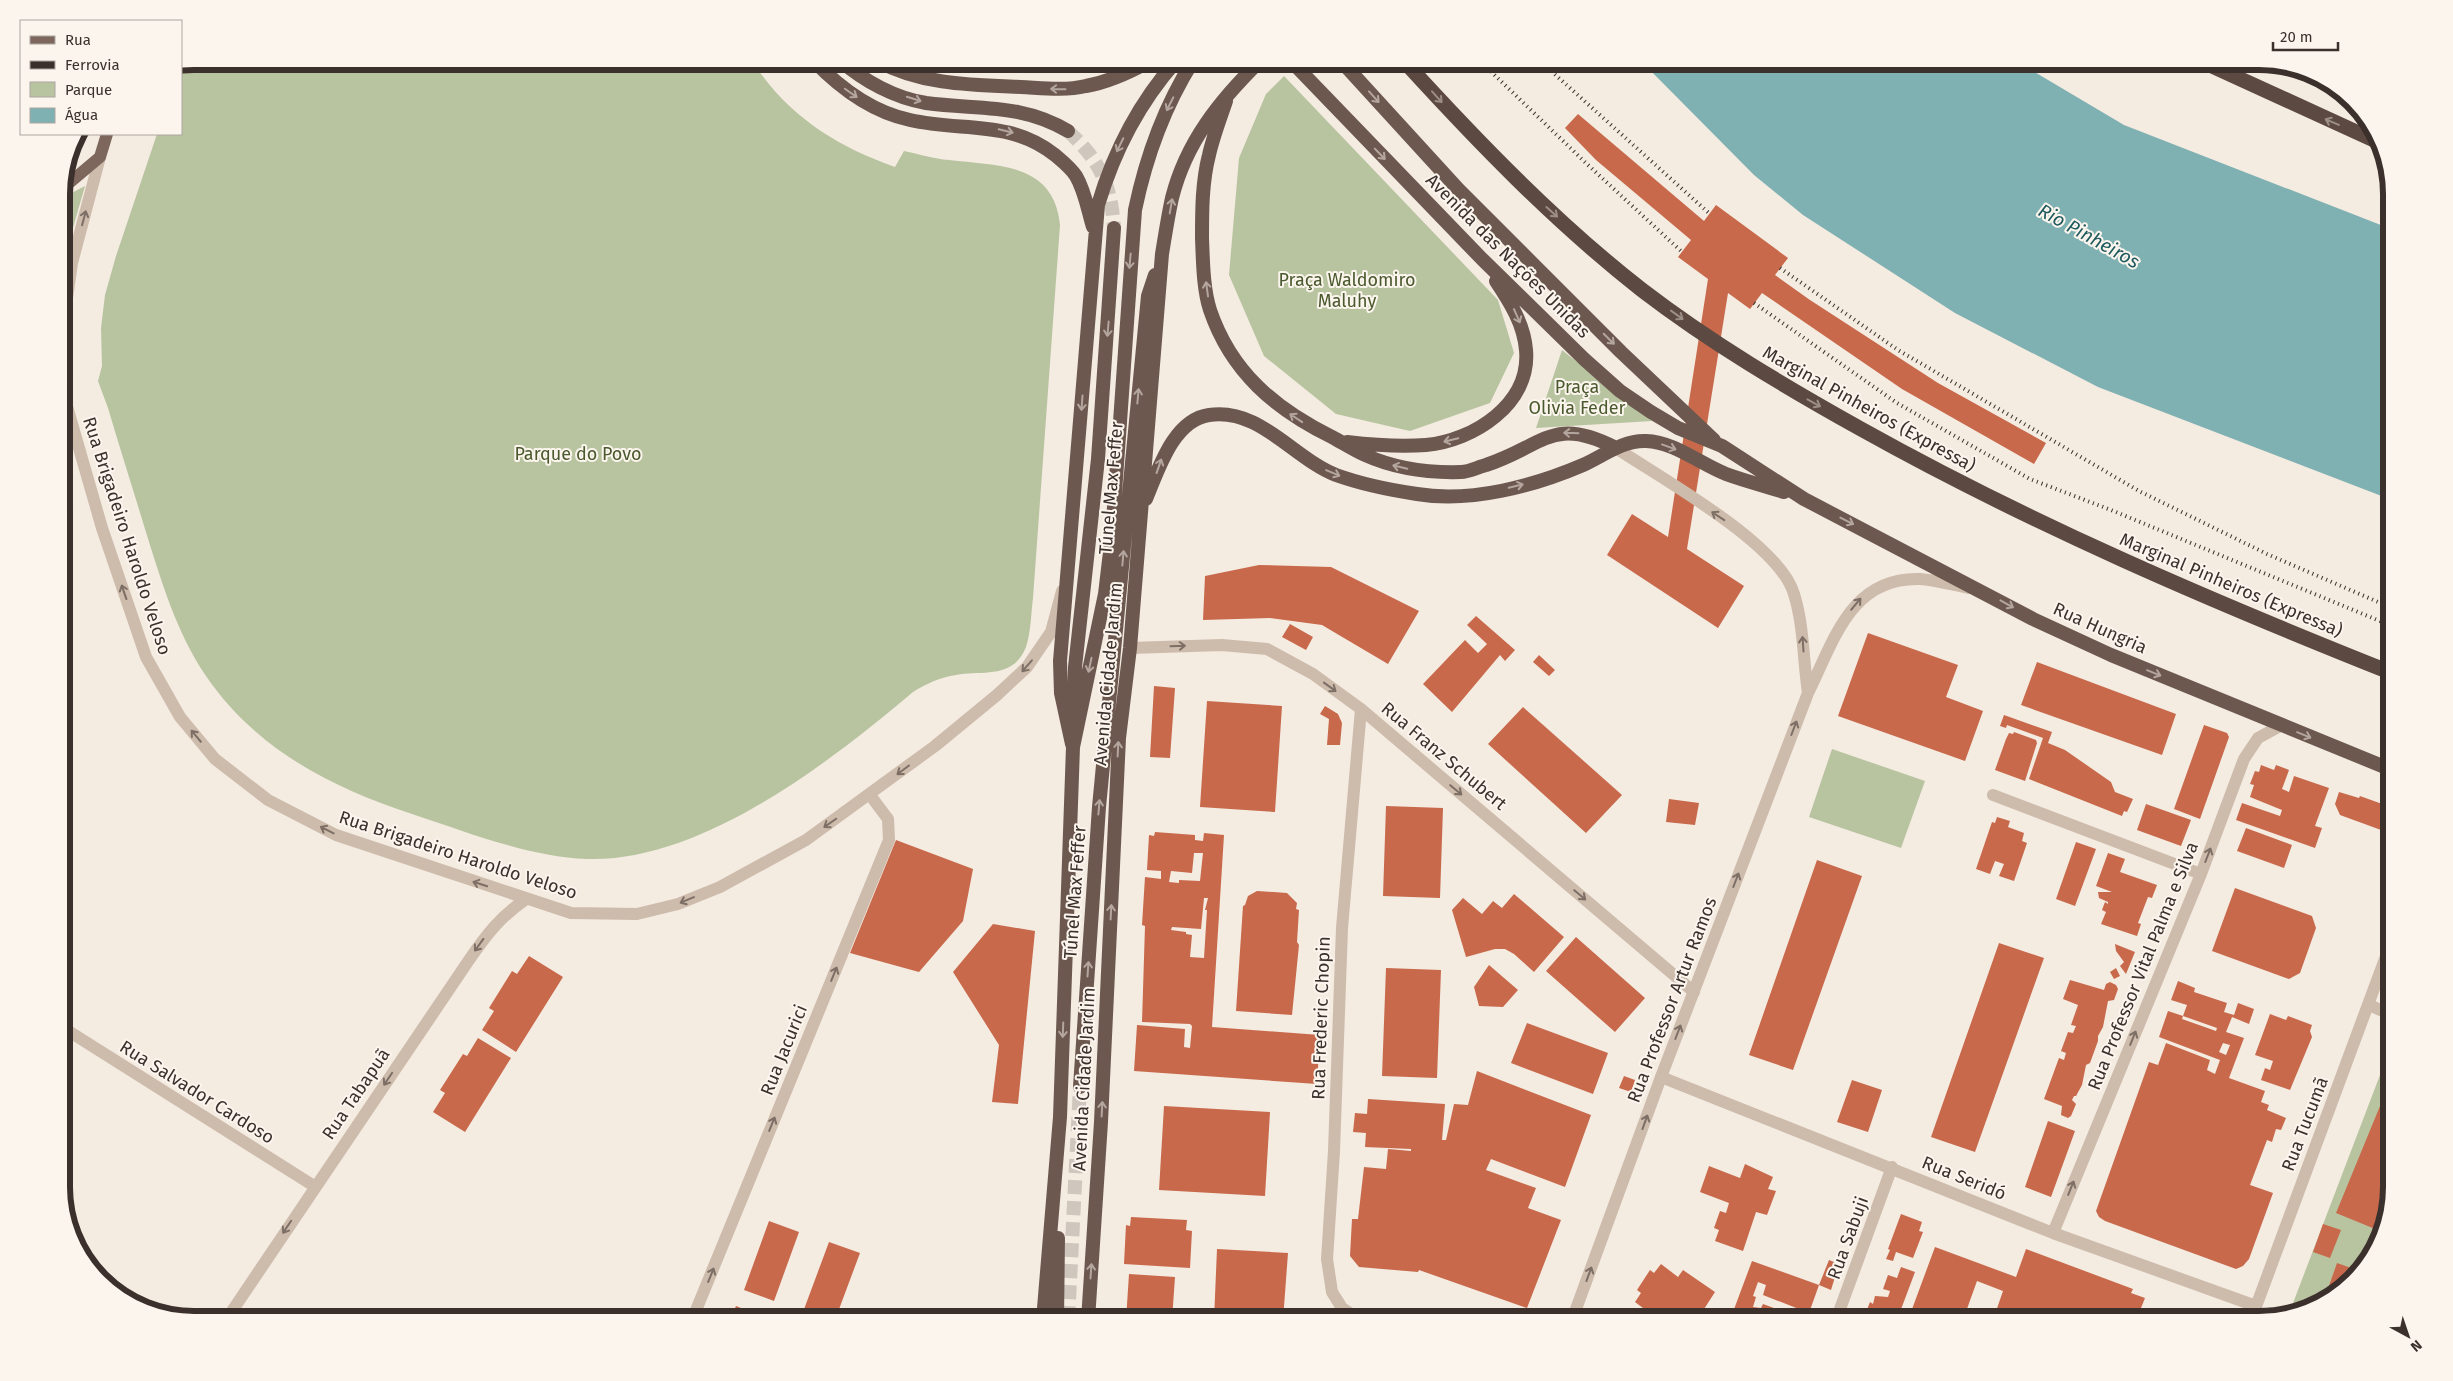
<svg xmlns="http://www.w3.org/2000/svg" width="2453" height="1381" font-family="'Fira Sans',sans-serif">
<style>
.green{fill:#b8c4a0}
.water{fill:#7fb0b2}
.building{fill:#c8694b;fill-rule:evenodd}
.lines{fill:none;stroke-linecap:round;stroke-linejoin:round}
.trunk-tunnel{stroke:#cfc6bd;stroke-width:14;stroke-dasharray:14 7;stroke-linecap:butt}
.minor{stroke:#cdbbac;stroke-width:12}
.tertiary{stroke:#cdbbac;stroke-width:12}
.primary{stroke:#7d675c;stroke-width:12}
.trunk{stroke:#6c584f;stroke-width:14}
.motorway{stroke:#5c4a42;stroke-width:15}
.rail{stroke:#3b302b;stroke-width:4;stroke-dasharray:1 4;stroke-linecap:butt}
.oneway{stroke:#b4a69e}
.oneway2{stroke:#9c8e87}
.oneway3{stroke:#7d6f65}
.labels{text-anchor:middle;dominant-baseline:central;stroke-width:4;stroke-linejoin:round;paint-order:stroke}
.street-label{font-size:18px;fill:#3b302b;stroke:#fbf5ee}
.park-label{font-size:18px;fill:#4a5a2e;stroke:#fbf5ee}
.water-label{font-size:19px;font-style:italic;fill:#1f5a5e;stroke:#fbf5ee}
.rim{fill:none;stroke:#3b302b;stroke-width:6}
</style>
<rect width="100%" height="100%" fill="#f4ebe1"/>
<path class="green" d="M194 61H752C787 115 835 146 895 167L904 151C919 154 934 159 949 160 997 166 1054 162 1060 225L1033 598C1031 613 1031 632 1026 647 1013 680 982 670 956 675 940 677 926 684 913 692 830 762 701 863 587 859 529 857 467 832 412 814 330 787 256 749 206 676 176 632 161 580 145 529 133 489 120 449 108 408L98 381 102 366 101 328 105 295 116 256 157 134H181V64Z
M913 61H1110C1061 77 963 76 913 61Z
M1284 76 1498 300 1514 353 1490 403 1410 431 1336 414 1264 356 1229 275 1239 158 1266 94Z
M85 186 62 266V198Z
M1562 350 1652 421 1536 428Z
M1832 749 1925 781 1901 848 1809 817Z
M2392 1051V1187L2374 1253 2326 1302 2290 1311 2388 1054Z"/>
<path class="water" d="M1641 61H2016L2124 125 2391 229 2392 500 2098 387 1955 313 1803 215 1754 175Z"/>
<path class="building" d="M1578 114 1704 221 1716 205 1788 258 1775 275 1810 300 1938 383 2046 443 2034 464 1902 389 1762 293 1750 309 1728 293 1687 549 1744 586 1718 628 1607 555 1632 514 1668 537 1708 279 1678 257 1691 240 1596 160 1565 128Z
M1259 565 1331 567 1419 611 1388 664 1322 625 1270 618 1203 620 1205 576Z
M1476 616 1515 650 1505 661 1500 655 1452 712 1423 684 1465 640 1478 653 1487 644 1467 625Z
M1290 624 1313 637 1306 650 1282 637Z
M1868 633 1958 665 1946 697 1983 711 1965 761 1838 716Z
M1539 655 1555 670 1549 676 1533 662Z
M2037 662 2176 714 2162 755 2021 705Z
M1154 686 1175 688 1170 758 1150 757Z
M1207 701 1282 706 1275 812 1200 807Z
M1325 706 1338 714 1342 723 1340 745H1327L1329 719 1320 714Z
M1523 707 1622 795 1586 833 1488 744Z
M2004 715 2052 732 2048 743 2065 750 2111 782 2115 792 2133 799 2127 812 2124 811 2122 816 2029 779 2043 738 2007 725 2006 728 2000 726Z
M2204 725 2227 733 2229 737 2200 819 2174 809Z
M2014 732 2036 740 2037 743 2025 781 1995 770 2006 739 2009 733 2013 734Z
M2261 765 2274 770 2276 765 2289 770 2282 789 2289 792 2294 776 2329 788 2315 826 2322 828 2315 848 2236 820 2242 803 2280 816 2282 810 2250 797 2254 785 2250 784 2255 771 2259 772Z
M2339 792 2359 798 2360 796 2385 805 2384 808 2392 811V834L2340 815 2335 804Z
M1669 799 1699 803 1695 825 1666 822Z
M2146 804 2191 820 2181 846 2137 830Z
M1386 806 1443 808 1440 898 1383 896Z
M1997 817 2010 821 2008 827 2024 833 2022 841 2027 843 2014 881 1999 876 2004 864 1995 861 1990 874 1976 869 1992 822 1995 823Z
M2246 828 2292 845 2284 868 2237 851Z
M1155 832 1195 835V840L1203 841 1204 833 1224 835 1212 1027 1320 1035 1317 1084 1134 1071 1137 1025 1185 1029 1184 1047 1190 1048 1192 1026 1190 1024 1142 1022 1145 926 1142 925 1145 877 1161 879V871L1147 870 1149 835 1154 836ZM1194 853H1203L1200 881 1179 880V883L1169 882 1171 871 1192 873ZM1204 898H1208L1205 910H1207L1204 958 1190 957 1192 935 1186 934V932L1171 930 1172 927 1201 929Z
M896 840 973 869 963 921 919 972 850 953Z
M2076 842 2096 849 2075 906 2056 899Z
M2108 853 2125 859 2120 872 2157 885 2152 898 2148 897 2138 923 2141 924 2137 936 2101 924 2106 912 2102 910 2105 902 2108 904V902L2099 898 2098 892H2112L2096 886Z
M1817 860 1862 876 1793 1070 1749 1055Z
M2235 888 2312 916 2316 928 2300 973 2289 979 2212 951Z
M1257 891 1287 893 1297 903 1296 909 1299 910 1297 942 1299 945 1292 1015 1236 1011 1243 906 1245 905 1248 896Z
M1514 894 1564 937 1534 972 1514 954 1505 949H1495L1466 957 1452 910 1463 898 1482 914 1493 901 1502 908Z
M993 924 1035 931 1018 1104 992 1102 999 1045 953 972Z
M1576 937 1645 998 1615 1032 1546 971Z
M1999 943 2044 958 1975 1152 1931 1137Z
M2115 944 2135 952 2126 974 2120 966 2124 962 2116 951Z
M529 956 563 977 516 1052 482 1030 494 1011 489 1008 512 971 517 974Z
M1489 965 1518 990 1503 1007 1479 1006 1474 987Z
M1386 968 1441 970 1437 1078 1382 1076Z
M2116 968 2120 976 2114 979 2110 972Z
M2070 980 2104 990 2106 984 2110 982 2116 985 2118 989 2114 1000 2108 1001 2103 1027 2098 1036V1041L2090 1063 2086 1065 2082 1085 2076 1096H2074L2072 1100 2076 1104 2071 1116 2068 1118 2061 1115 2062 1106 2044 1099 2059 1058 2064 1060 2066 1053 2061 1051 2068 1032 2073 1033 2076 1026 2071 1025 2078 1005 2063 999Z
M2178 981 2195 988 2194 992 2227 1003 2224 1012 2234 1015 2238 1003 2254 1009 2249 1024 2232 1017 2226 1032 2244 1038 2229 1078 2265 1091 2261 1102 2269 1105 2267 1110 2286 1118 2281 1130 2276 1129 2272 1142 2267 1140 2250 1185 2273 1193 2249 1259 2243 1266 2236 1269 2105 1221 2099 1217 2096 1211 2149 1062 2158 1065 2166 1043 2210 1060 2207 1070 2215 1074 2220 1060 2159 1037 2168 1011 2183 1016 2182 1019 2216 1031 2217 1028 2183 1016 2187 1005 2171 1000ZM2223 1043 2230 1045 2226 1055 2219 1052Z
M2270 1014 2286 1020 2288 1016 2312 1025 2310 1031 2312 1037 2290 1090 2261 1080 2265 1068 2270 1070 2273 1061 2255 1055Z
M1527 1023 1608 1053 1593 1094 1511 1063Z
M478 1038 511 1058 465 1132 433 1112 445 1093 440 1090 463 1054 467 1056Z
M1477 1071 1591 1115 1565 1187 1491 1159 1486 1170 1536 1188 1528 1208 1561 1220 1527 1308 1419 1270 1418 1272 1359 1267 1350 1256 1352 1219H1358L1364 1167 1386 1169 1388 1149 1411 1151V1149L1365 1147 1366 1133 1353 1132 1355 1113 1367 1114 1368 1099 1445 1104 1442 1140H1446L1454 1104 1468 1105Z
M1624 1076 1635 1080 1631 1092 1619 1088Z
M1852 1080 1882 1090 1868 1132 1837 1122Z
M2387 1089 2392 1091V1187L2380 1231 2336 1213Z
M1164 1106 1270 1112 1265 1196 1159 1190Z
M2048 1121 2075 1131 2051 1197 2025 1187Z
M1745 1164 1773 1177 1768 1189 1776 1191 1767 1215 1756 1212 1743 1251 1715 1241 1719 1230 1714 1228 1720 1211 1726 1213 1729 1203 1700 1192 1709 1166 1740 1178Z
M1901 1214 1922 1222 1919 1231 1923 1232 1913 1258 1896 1252 1893 1261 1886 1259 1890 1250 1888 1249Z
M1131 1217 1187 1220 1186 1230 1192 1231 1190 1268 1124 1264 1126 1225 1130 1226Z
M769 1221 799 1232 774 1301 744 1290Z
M2323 1224 2341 1230 2330 1258 2313 1252Z
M829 1242 860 1253 835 1320H826L803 1312Z
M1935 1247 2016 1277 2026 1249 2133 1289 2131 1293 2145 1298 2139 1313 2126 1308 2123 1315 2128 1317 2127 1320H1993L2003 1291 1977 1281 1963 1320H1908Z
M1217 1249 1288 1253 1283 1320H1214Z
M1829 1260 1839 1264 1831 1290 1819 1285 1809 1313 1763 1295 1766 1285 1758 1282 1753 1296 1756 1297 1753 1307 1761 1308 1763 1304 1801 1318 1802 1314 1818 1320H1730L1752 1261 1819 1285Z
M2337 1263 2357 1270 2323 1303Z
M1661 1264 1678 1277 1683 1270 1715 1292 1697 1320H1653L1655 1317 1635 1302 1641 1293 1637 1290 1650 1270 1654 1273Z
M1901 1267 1915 1272 1897 1320H1863L1870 1302 1873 1304 1875 1296 1888 1297 1890 1291 1883 1289 1888 1275 1897 1278Z
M1129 1274 1175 1277 1172 1320H1126Z
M736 1306 766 1318V1320H730Z"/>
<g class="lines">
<path class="trunk-tunnel" d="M1068 131C1100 161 1111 184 1114 228
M1068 1320 1080 1087"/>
<path class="minor" d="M1130 648 1222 645 1267 649 1313 674 1361 709 1694 992
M1993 795 2201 874
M2369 1005 2392 1015
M62 1027 314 1186
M1661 1077 2053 1233 2256 1306
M2053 1233 2201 874 2244 759 2258 738 2280 726
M692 1320 889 840 888 819 870 795
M1360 1320 1342 1308 1332 1292 1327 1259 1334 1151 1342 928 1361 709
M1836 1320 1892 1167"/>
<path class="tertiary" d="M62 334 72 263 100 157
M62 389 102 528 146 657 180 717 215 759 268 800 336 835 571 913 637 914 678 904 720 887 806 840 935 746 997 695 1027 667 1051 632 1062 591
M1616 448C1662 479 1779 543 1794 594 1804 626 1803 660 1808 693
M226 1320 469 960C487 934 500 917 526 899
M1572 1320 1661 1077 1808 693C1834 641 1850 577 1920 579 1936 580 1953 585 1969 588
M2251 1320 2392 940"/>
<path class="primary" d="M62 189 100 157 107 134"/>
<path class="trunk" d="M814 61C840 88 872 112 910 120 962 132 1009 119 1055 155 1062 161 1071 168 1076 176 1085 191 1088 211 1093 227
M841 61C864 81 895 98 926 103 978 110 1021 103 1068 131
M878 61C922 85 972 85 1021 87 1042 88 1064 91 1086 86 1109 82 1130 72 1150 61
M1291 61 1482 259 1584 359 1620 391 1651 412 1678 428 1722 446 1804 499 2033 619 2111 655 2392 770
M1341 61 1458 189 1621 352 1714 440
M1226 101C1220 119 1213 137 1209 155 1202 182 1202 211 1202 238 1203 261 1203 288 1210 310 1231 372 1275 409 1332 437 1343 443 1354 450 1365 455 1396 469 1428 473 1461 472 1469 472 1478 467 1486 465 1544 446 1552 415 1616 448
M1347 442C1373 445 1400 447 1426 445 1473 441 1531 404 1526 350 1524 324 1510 302 1496 281
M1146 499C1158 471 1173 420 1209 415 1259 407 1293 458 1336 475 1361 484 1390 490 1417 494 1471 503 1534 486 1583 465 1603 456 1623 440 1646 441 1675 442 1700 464 1726 474 1745 481 1765 486 1784 492
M1074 712 1075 667 1098 459 1114 228
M1072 744 1061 693 1060 661 1098 205C1114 151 1138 104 1176 61
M1080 1087 1099 807 1148 296 1155 275
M1043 1320 1060 1117 1073 747 1105 594 1112 535 1135 210C1146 157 1164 107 1193 61
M1057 1320 1058 1238
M1088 1320 1101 1122 1119 738 1130 648 1162 254C1165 236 1168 216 1172 198 1186 142 1220 100 1260 61"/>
<path class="motorway" d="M1404 61C1478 142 1555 222 1642 290 1711 343 1786 387 1861 429 2031 524 2211 601 2392 673
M2201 61 2376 141"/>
<path class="rail" d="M1480 61 1588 165 1682 252
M1540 61 1710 214
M1780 268 1898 350 2139 491 2267 554 2392 608
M1754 303 1897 403 2030 479 2111 510 2392 626"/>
</g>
<defs><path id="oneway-shaft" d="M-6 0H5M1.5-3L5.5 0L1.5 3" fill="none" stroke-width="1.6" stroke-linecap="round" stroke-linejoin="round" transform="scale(1.25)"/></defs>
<g class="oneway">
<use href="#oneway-shaft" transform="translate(1058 89) rotate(-179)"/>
<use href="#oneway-shaft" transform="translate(851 93) rotate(35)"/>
<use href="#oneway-shaft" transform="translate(1374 97) rotate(48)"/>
<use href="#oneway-shaft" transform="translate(914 99) rotate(17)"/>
<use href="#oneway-shaft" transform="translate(1170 104) rotate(117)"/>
<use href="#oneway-shaft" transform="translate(1006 131) rotate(13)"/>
<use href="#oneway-shaft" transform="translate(1120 145) rotate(116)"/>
<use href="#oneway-shaft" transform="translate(1380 154) rotate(46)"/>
<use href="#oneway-shaft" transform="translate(1171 206) rotate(-80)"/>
<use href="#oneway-shaft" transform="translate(1130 261) rotate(95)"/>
<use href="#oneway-shaft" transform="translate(1207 289) rotate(-98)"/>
<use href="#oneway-shaft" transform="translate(1517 316) rotate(66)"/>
<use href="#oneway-shaft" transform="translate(1108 329) rotate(95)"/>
<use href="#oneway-shaft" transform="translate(1609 339) rotate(45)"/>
<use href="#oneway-shaft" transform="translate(1138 396) rotate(-85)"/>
<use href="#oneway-shaft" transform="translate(1082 403) rotate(94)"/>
<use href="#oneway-shaft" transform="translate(1296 418) rotate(-146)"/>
<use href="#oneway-shaft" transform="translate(1571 433) rotate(-178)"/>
<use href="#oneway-shaft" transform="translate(1451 440) rotate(166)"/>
<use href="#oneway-shaft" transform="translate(1669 447) rotate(20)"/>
<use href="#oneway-shaft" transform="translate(1159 466) rotate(-71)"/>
<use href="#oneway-shaft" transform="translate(1400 467) rotate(-167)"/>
<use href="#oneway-shaft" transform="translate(1333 473) rotate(23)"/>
<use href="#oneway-shaft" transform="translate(1516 486) rotate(-13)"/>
<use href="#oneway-shaft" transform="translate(1847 521) rotate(27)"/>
<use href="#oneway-shaft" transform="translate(1123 558) rotate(-85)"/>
<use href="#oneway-shaft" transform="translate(2007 604) rotate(29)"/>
<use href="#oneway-shaft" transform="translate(1090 665) rotate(102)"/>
<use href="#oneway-shaft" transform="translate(2154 673) rotate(22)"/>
<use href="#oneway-shaft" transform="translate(2304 735) rotate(22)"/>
<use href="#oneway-shaft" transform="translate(1118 749) rotate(-87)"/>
<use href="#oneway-shaft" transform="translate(1099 807) rotate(-85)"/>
<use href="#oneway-shaft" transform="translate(1111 912) rotate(-87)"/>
<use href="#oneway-shaft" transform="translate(1088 969) rotate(-86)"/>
<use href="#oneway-shaft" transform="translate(1063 1030) rotate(92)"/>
<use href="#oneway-shaft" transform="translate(1102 1109) rotate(-87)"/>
<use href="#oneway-shaft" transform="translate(1091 1271) rotate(-86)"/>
</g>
<g class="oneway2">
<use href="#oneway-shaft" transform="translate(1437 97) rotate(48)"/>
<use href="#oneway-shaft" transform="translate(2332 122) rotate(-157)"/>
<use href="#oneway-shaft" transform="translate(1552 212) rotate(42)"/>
<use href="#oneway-shaft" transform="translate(1677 315) rotate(36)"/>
<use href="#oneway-shaft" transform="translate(1814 403) rotate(29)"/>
</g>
<g class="oneway3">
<use href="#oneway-shaft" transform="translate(84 218) rotate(-75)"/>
<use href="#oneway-shaft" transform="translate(1718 516) rotate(-147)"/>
<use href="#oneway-shaft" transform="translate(124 592) rotate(-109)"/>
<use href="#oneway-shaft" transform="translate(1856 604) rotate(-50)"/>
<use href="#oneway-shaft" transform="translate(1803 644) rotate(-94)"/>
<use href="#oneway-shaft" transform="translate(1178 646) rotate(-2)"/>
<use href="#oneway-shaft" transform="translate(1027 666) rotate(131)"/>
<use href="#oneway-shaft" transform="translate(1330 687) rotate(36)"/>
<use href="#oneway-shaft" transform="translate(1794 728) rotate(-69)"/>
<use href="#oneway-shaft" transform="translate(196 736) rotate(-130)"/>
<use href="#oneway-shaft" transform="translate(903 770) rotate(143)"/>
<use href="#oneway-shaft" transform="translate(1456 790) rotate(40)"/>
<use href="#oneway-shaft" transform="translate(830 823) rotate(145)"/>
<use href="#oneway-shaft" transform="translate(327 830) rotate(-153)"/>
<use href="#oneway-shaft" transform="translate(2208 855) rotate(-69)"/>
<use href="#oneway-shaft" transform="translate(1736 880) rotate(-69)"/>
<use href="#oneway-shaft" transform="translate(480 884) rotate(-162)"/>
<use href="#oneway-shaft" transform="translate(1580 895) rotate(40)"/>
<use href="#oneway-shaft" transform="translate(687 900) rotate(157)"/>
<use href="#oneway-shaft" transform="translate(479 945) rotate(126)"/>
<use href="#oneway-shaft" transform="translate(834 974) rotate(-68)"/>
<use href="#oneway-shaft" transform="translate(1678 1032) rotate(-69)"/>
<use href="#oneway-shaft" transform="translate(2133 1038) rotate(-68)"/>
<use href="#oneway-shaft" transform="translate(388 1079) rotate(124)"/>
<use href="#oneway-shaft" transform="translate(1645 1122) rotate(-70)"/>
<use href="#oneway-shaft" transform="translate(772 1124) rotate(-68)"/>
<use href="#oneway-shaft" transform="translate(2071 1188) rotate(-68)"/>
<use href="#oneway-shaft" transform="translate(287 1227) rotate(124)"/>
<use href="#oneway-shaft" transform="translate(1589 1274) rotate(-70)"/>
<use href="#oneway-shaft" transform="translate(711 1275) rotate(-68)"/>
</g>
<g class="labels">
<g class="street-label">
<text transform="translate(1508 256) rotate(45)">Avenida das Nações Unidas</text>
<text transform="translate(1869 409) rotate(29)">Marginal Pinheiros (Expressa)</text>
<text transform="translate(1111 488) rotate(-85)">Túnel Max Feffer</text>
<text transform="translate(127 536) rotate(72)">Rua Brigadeiro Haroldo Veloso</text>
<text transform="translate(2231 585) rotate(23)">Marginal Pinheiros (Expressa)</text>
<text transform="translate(2100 628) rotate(24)">Rua Hungria</text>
<text transform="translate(1108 674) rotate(-85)">Avenida Cidade Jardim</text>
<text transform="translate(1444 756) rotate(40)">Rua Franz Schubert</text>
<text transform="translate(458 855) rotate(18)">Rua Brigadeiro Haroldo Veloso</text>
<text transform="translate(1075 892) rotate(-86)">Túnel Max Feffer</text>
<text transform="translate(2143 966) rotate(-68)">Rua Professor Vital Palma e Silva</text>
<text transform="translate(1672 1000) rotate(-69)">Rua Professor Artur Ramos</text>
<text transform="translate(1321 1018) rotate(-88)">Rua Frederic Chopin</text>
<text transform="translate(784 1050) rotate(-68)">Rua Jacurici</text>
<text transform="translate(1084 1079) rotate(-87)">Avenida Cidade Jardim</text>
<text transform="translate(197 1092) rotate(32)">Rua Salvador Cardoso</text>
<text transform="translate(356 1094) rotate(-56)">Rua Tabapuã</text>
<text transform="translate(2305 1124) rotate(-69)">Rua Tucumã</text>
<text transform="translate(1964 1178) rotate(22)">Rua Seridó</text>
<text transform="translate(1848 1238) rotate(-70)">Rua Sabuji</text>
</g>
<g class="park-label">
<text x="1347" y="280">Praça Waldomiro<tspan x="1347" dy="21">Maluhy</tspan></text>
<text x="1577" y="387">Praça<tspan x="1577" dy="21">Olivia Feder</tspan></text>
<text x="578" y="454">Parque do Povo</text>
</g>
<g class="water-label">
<text transform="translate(2089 236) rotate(29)">Rio Pinheiros</text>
</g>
</g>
<path d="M0 0H2453V1381H0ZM194 70H2259A124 124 0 0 1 2383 194V1187A124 124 0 0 1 2259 1311H194A124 124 0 0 1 70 1187V194A124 124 0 0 1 194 70Z" fill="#fbf5ee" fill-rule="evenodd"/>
<path class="rim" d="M194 70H2259A124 124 0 0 1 2383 194V1187A124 124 0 0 1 2259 1311H194A124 124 0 0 1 70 1187V194A124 124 0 0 1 194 70Z"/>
<rect x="20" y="20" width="162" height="115" fill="#fbf5ee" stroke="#aea6a0"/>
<rect x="30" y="36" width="25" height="8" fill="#7d675c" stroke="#aea6a0"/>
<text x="65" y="45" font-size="15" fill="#3b302b">Rua</text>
<rect x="30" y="61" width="25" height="8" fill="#3b302b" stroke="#aea6a0"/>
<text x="65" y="70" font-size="15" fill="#3b302b">Ferrovia</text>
<rect x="30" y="82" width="25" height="15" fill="#b8c4a0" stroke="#aea6a0"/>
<text x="65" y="95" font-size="15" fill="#3b302b">Parque</text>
<rect x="30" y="108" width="25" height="15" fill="#7fb0b2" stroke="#aea6a0"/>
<text x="65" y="120" font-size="15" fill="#3b302b">Água</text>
<g transform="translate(2408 1336) rotate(140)" stroke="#fbf5ee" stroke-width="4" paint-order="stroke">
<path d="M0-4L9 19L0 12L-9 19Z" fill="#3b302b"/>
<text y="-8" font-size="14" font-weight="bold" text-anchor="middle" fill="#3b302b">N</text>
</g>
<path d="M2273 42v8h65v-8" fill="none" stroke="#3b302b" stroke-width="2.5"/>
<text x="2280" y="42" font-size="15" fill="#3b302b" stroke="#fbf5ee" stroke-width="4" paint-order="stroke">20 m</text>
</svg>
